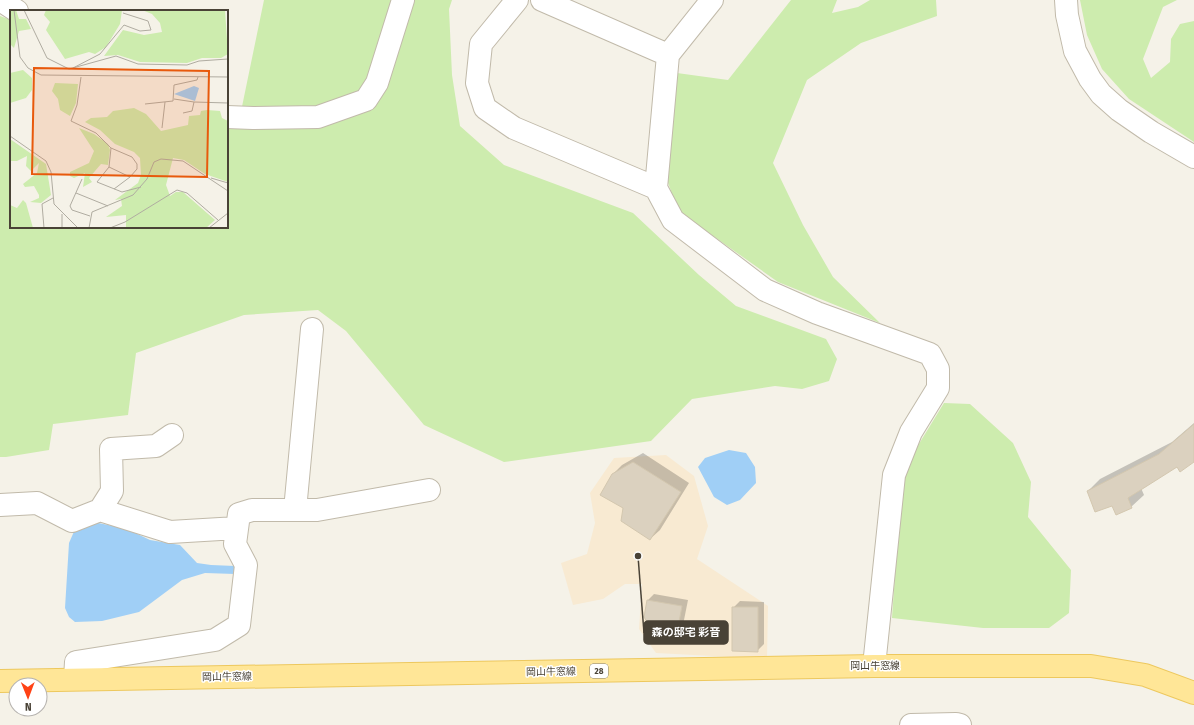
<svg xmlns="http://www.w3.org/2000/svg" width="1194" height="725" font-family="'Fira Sans Condensed','Noto Sans JP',sans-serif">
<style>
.commercial{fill:#f8ead2}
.green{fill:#cdecae}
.water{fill:#a0cff6}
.shadow{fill:#0003}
.building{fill:#dbd1bf;stroke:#d3c7af}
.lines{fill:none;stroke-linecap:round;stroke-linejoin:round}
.minor-casing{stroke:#c1baaa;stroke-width:24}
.major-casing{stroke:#edc85e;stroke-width:24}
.minor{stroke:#fff;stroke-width:22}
.major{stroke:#ffe697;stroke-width:22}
.labels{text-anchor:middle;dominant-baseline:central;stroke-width:3;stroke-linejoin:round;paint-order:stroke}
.shield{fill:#fff;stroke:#807b72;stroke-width:1}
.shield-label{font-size:9px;font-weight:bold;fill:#494236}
.street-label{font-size:10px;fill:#494236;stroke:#fff}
.inset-road{fill:none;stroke:#b0aca1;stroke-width:1}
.view{fill:#e8590c;fill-opacity:0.15;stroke:#e8590c;stroke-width:2}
.inset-edge{fill:none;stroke:#494236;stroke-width:2}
.leader{fill:none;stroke:#494236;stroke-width:1.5}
.callout-dot{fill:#494236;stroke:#fff;stroke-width:1.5}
.callout{fill:#494236;stroke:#494236;stroke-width:1.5}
.callout-label{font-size:11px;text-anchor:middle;font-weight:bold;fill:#fff}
</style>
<rect width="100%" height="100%" fill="#f5f2e8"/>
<path class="commercial" d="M666 455 694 476 708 526 697 559 768 606 767 659 656 653 639 629 642 584H625L603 599 573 605 561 563 587 554 595 523 590 493 614 458Z"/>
<path class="green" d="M264 0H452L449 9 452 75 460 126 504 165 633 213 699 275 736 306 826 339 837 359 829 381 802 389 775 386 692 399 651 441 504 462 424 425 346 331 318 310 244 315 136 353 128 415 53 424 49 450 6 457H0V16L11 20V227H227V125L238 126Z
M791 0H837L832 13 858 7 870 0H936L937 16 861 43 807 80 773 163 803 225 833 277 880 323 778 282 678 211 665 174 677 73 728 80Z
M1080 0H1177L1163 7 1143 59 1151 78 1170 62 1171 39 1180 24 1194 21V142L1129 99 1102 69 1087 35Z
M944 403 970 404 1013 443 1031 482 1028 517 1071 570 1069 613 1049 628H983L892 618 901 488 914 452Z"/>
<path class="water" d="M729 450 746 453 755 467 756 483 740 500 727 505 714 497 698 467 705 458Z
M89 521 127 529 150 540 180 545 197 563 211 565 235 566V574L205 573 182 580 139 612 102 621 75 622 69 617 65 608 69 543 76 527Z"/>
<path class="shadow" d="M1194 423V461L1177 466 1141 488 1144 495 1131 507 1112 505 1088 491 1100 479 1172 442Z
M643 453 689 483 660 530 650 539 624 507 612 475 622 465Z
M654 594 688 600 682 630 676 636 645 617 648 600Z
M740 601 764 602V644L757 651 733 608Z"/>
<path class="building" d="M1194 424V462L1180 472 1177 467 1128 498 1132 508 1116 515 1112 506 1095 512 1087 491 1159 454Z
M633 462 681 492 650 540 621 521 623 508 600 495 612 474Z
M647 600 682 606 676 638 654 633 644 617Z
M732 607H758V652L732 651Z"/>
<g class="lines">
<defs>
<path id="minor" d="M0 0 17 11
M517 0 481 44 477 83 485 108 514 128 656 188
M542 0 668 55
M712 0 668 55 656 188 673 220 765 290 817 313 930 354 938 369V388L911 432 894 475 874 666
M1066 0 1067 15 1075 51 1090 79 1101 94 1119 110 1151 132 1194 157
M227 117 253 118 318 117 366 100 377 83 403 0
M172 435 156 446 111 449 112 491 100 510 170 532 237 528
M0 505 37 503 72 521 100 510
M295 510 312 329
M75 679 76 662 215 640 239 625 246 565 235 544 239 514 252 510H317L429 490
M911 725 956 724 960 725"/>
<path id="major" d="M0 681 874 666H1091L1145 675 1194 693"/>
</defs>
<use href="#minor" class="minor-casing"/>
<use href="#major" class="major-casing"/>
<use href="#minor" class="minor"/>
<use href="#major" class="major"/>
</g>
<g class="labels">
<rect class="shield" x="590" y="664" width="18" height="14" rx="3"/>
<g class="shield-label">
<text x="599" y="671">28</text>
</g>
<g class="street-label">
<text x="875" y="666">岡山牛窓線</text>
<text transform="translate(551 672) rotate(-1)">岡山牛窓線</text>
<text transform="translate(227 677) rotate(-1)">岡山牛窓線</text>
</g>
</g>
<g transform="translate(10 10)">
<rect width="218" height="218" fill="#f5f2e8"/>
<path d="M0 0H6L9 9H16L21 19 9 21 4 38 0 34ZM36 0H112L110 14 96 37 85 44 79 42 55 49 36 20 40 12 34 5ZM132 0H215L218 44 211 48H192L177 53 130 52 108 45 94 46 113 20 134 25 152 22 150 13 142 4ZM13 60 22 68V80L16 88 0 93V63ZM45 73 68 74 66 93 60 106 50 100 48 89 42 81ZM124 98 136 104 151 121 178 115 179 106 190 105 191 101 197 100 210 101 212 108 218 111V172L195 164 174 150 163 148 156 175 160 186 166 182H173L205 210 196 218H116V205L96 207 112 196 111 189 105 190 128 173 131 165 130 148 124 142 105 134 90 120 75 112 81 108 97 107 103 101ZM69 118 84 124 98 134 100 140 98 155 91 154 79 168 82 172 73 177 75 163 64 168 60 166V162L79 153 84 141ZM0 129 36 154 41 185 31 193 20 192 29 188V185L24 176 15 177 13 174 27 163 29 153 21 161 16 156 17 146 7 151H0ZM13 190 16 193 23 218H0V195L7 198Z" fill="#cdecae"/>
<path d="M184 76 189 78 185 91 164 84Z" fill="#a0cff6"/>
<path class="inset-road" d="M4 0 10 47 18 58 31 65 218 67M14 0 37 48 59 59 106 46 128 54 177 55 189 51 218 49M63 58 90 44 114 15 130 21 141 20 138 11 113 3M71 67 67 95 61 111 86 123 101 138 99 157 87 172 112 182 131 177M164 89 184 92 182 101 173 103M184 92 218 93M135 94 163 91 164 75 187 70 188 67M152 118 155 92M0 126 36 151 41 162 44 194 68 218M101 138 122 147 127 154V159L120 167 104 179M99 157 120 167M201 168 218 173M72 169 60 196 62 200 80 206M66 183 98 196M34 218 32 194 43 188M52 218V204M79 218 82 202 123 185 137 169 144 152 151 149 173 151 218 181M100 218 115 212 167 180 177 183 208 210M199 218 218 203"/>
<path class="view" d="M24 58 199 61 197 167 22 164Z"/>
<rect width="218" height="218" class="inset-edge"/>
</g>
<path class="leader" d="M638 556L644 633"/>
<circle class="callout-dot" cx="638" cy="556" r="4"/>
<rect class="callout" x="644" y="621" width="84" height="23" rx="4"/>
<g class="callout-label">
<text x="686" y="636">森の邸宅 彩音</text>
</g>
<g transform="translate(28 697) rotate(179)"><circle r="19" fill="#ffffff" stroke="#b6b3af"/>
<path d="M0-3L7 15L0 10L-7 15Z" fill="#ff4215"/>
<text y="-6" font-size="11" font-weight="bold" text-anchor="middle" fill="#494236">N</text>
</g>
</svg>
